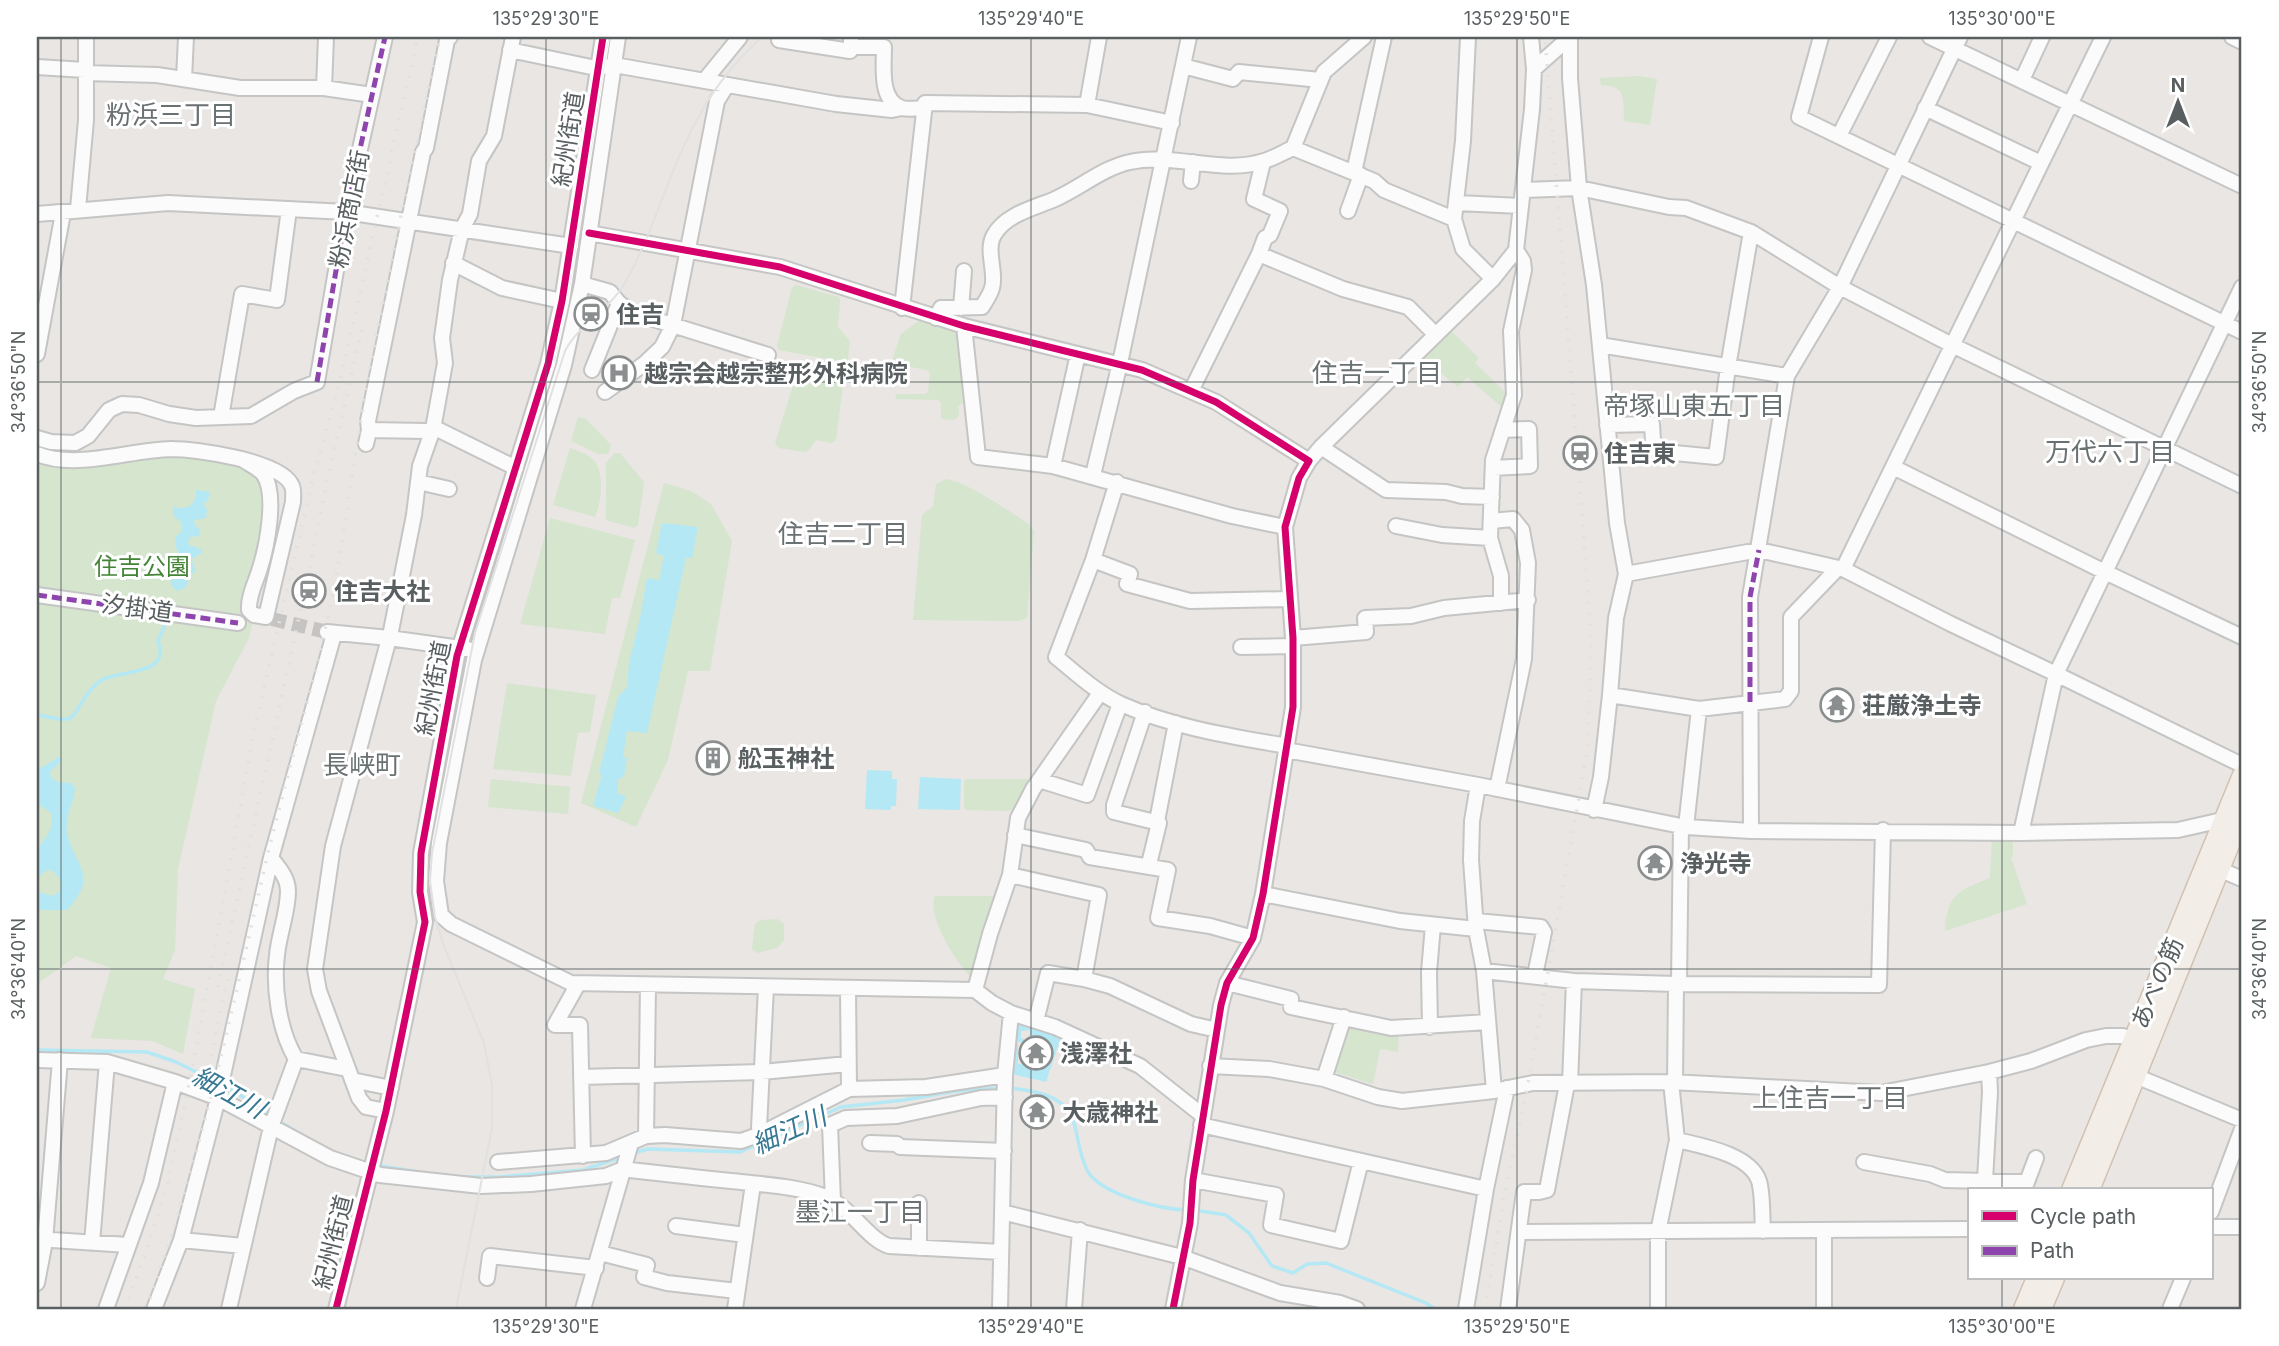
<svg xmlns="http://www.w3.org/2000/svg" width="2279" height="1346" font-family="Inter,'Noto Sans JP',sans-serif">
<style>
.green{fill:#d5e5ce}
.water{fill:#b5e8f5;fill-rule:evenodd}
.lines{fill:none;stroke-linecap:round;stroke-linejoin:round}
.stream{stroke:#b5e8f5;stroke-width:3.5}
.minor-tunnel{stroke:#c5c4c2;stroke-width:14;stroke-dasharray:14 7;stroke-linecap:butt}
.minor-casing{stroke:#c4c5c4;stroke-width:18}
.major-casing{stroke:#d1c1b1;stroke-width:21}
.minor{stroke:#fcfbfb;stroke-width:14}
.major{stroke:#f2ede6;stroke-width:18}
.tram{stroke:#e0e1e0;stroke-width:2}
.rail{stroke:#e0e1e0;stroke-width:3.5;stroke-dasharray:2 9;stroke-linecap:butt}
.quiet{stroke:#8e44ad;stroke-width:5;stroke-dasharray:10 5;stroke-linecap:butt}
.cycleway-casing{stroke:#fff;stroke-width:11}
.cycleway{stroke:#d6006c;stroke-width:7}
.ticks{fill:none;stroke:#595f61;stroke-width:2;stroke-opacity:0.45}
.labels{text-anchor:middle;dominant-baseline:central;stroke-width:6;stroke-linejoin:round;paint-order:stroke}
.street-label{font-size:24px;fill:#595f61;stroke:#fff}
.poi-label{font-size:24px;font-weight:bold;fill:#595f61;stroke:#fff;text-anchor:start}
.park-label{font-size:24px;fill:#448436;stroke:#fff}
.neighbourhood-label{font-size:26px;fill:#6a7173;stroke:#fff}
.water-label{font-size:26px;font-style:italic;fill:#367894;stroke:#fff}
.neatline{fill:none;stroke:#595f61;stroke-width:2.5}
.ticks-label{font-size:18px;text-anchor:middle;fill:#595f61}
</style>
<rect width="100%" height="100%" fill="#e9e6e3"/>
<path class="green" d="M1638 76 1657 79 1650 125 1624 121C1623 99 1627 85 1601 85L1600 78Z
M796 285 839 297 840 300 838 327 850 341 848 360 844 362 779 350 777 346 792 287Z
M920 320 955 331 960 336 964 402 958 406 959 416 954 420 941 419V403L938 400 895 399 897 394H924L928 392 930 373 927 370 895 364 892 360 901 334Z
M1450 330 1479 358 1475 363 1509 396 1505 410 1467 377 1458 387 1420 355Z
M802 373 838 379 843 384 836 440 831 443 816 440 809 450 804 452 779 448 775 443 796 376Z
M578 417 586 419 611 445 608 454H598L571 441Z
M570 448C578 451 589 454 595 462 605 475 601 503 595 517L553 505Z
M615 453H620L644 482 638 525 634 528 606 520V463Z
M164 455C188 457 243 457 259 477 267 489 265 506 263 520 261 532 261 546 257 558 251 577 240 595 244 615L253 621 249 638 216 701 178 869 175 950 163 979 195 989 183 1054 153 1041 91 1038 111 968 76 956 37 984V461C67 473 131 459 164 455Z
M946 479C968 482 1008 511 1029 524L1034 531 1027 618 1018 621 913 620 922 515 933 506 936 484Z
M664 483 691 491 711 504 732 541 710 671H688L668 760 636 827 581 803Z
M550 518 635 540 620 598H612L605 634 520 624Z
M507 683 596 695 590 732 578 733 571 776 493 769Z
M491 779 570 787 568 814 488 807Z
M966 779H1027L1029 783 1013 809 1008 811 966 810 964 807V782Z
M1992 836 2013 837V856L2011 858 2027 904 1945 931C1947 894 1958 891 1990 878Z
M935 896H998L994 908 984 923 975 978H972C957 964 926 916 935 896Z
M777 919 784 924V940L777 948 757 953 752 949 755 924 761 920Z
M1345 1019 1399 1030 1398 1052 1380 1049 1373 1084 1331 1071Z"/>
<path class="water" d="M196 490 210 492 208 500 203 504 207 509 206 518 194 520 195 526 200 529 199 536 190 537 188 542 189 545 201 549 202 553 192 559 195 571 189 578 186 587 177 591 171 585 170 573 174 567 173 561 179 554 175 545 176 536 181 532 182 523 173 515V506C187 512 197 504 196 490Z
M662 523 698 527 692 558H686L647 733 627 731 623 757 627 758 624 776 618 780V793L626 797 618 813 593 806 602 775 599 773 618 697 627 687 629 663 640 618 647 578 659 580 664 556 656 553Z
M59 757H62V760L50 772 51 778 58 782 71 783 75 788C74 802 65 816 67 831 73 867 101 873 67 910H43L37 908V889L39 892 52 896 59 892C63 881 60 877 51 870 42 871 40 875 37 883 37 875 34 862 37 854 42 837 55 834 51 813L37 803V770Z
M867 770 892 771V779H897L896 806H891V810L865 809Z
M920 777 961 779 960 810 918 809Z
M1018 1021 1062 1034 1046 1082 1012 1074 1015 1022ZM1030 1030 1031 1038 1027 1039V1042H1040V1065L1018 1064V1042H1024V1039L1021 1038V1031Z"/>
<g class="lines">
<path class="stream" d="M37 715 59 719H68L73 716C81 705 88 689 100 681 119 669 172 677 158 641L165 624
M37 1050 147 1052 176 1062 217 1082
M224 1085 271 1115
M1010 1088C1040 1092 1069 1095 1076 1131 1079 1145 1081 1159 1088 1172 1103 1195 1160 1209 1186 1210
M277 1120 300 1134
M633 1153 648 1149 740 1152 841 1107 904 1100 956 1091 1002 1088
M375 1165 419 1172
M461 1177H499L583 1170 622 1157
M1194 1210 1226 1215 1249 1233 1272 1266 1293 1273 1307 1264 1326 1263 1426 1303 1435 1309"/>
<path class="minor-tunnel" d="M272 619 327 632"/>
<defs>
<path id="minor" d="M851 37V47H884C884 66 879 101 902 108 909 110 919 108 925 108
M1570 37V78L1579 188 1594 285 1617 523 1626 574 1616 618 1610 695
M1821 37 1799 117 2242 332
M1930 37 2242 186
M2232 37 2242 42
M779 40 850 51
M510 50 591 67 620 66 836 104 892 110 902 108
M1183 66 1233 79 1239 72 1320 80
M37 67 85 70
M1534 69 1570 37
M85 73 157 75 240 88H324L372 95
M184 79 186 37
M2022 80 2042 37
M704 81 740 37
M324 88 326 37
M1087 105 1099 37
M1925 108 2041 163
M1839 136 1889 37
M1293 148 1374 181 1384 190 1454 219 1463 249 1493 279
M1354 172 1384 37
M1191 181 1193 162
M1523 190 1579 188 1669 207 1686 208 1751 232 1840 287 1952 345 2242 486
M1457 203 1521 206
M78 209 86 120V37
M1348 211 1361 175
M37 214 168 203 346 212 571 246
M1454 219 1463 141 1468 37
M589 233 780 267 964 326 1142 370 1216 402 1309 461 1299 478 1285 527 1293 638V707L1263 894 1253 938 1227 983 1221 1005 1193 1180 1190 1223 1173 1309
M1259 254 1265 238 1270 235 1280 211 1254 199 1263 162
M453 263 502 288 562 301
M582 284 610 292 619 303 634 313 768 355
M902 308 925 103 1087 105 1172 123
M961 308 964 271
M936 318 941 308 982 307C985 302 990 295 992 288 997 273 985 250 994 235 1005 215 1033 208 1053 200 1079 189 1102 168 1130 162 1173 152 1221 175 1264 161 1274 158 1284 152 1293 148L1324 72 1364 37
M964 326 978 457 1053 466 1232 516 1285 527
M1600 345 1787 376
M37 354 63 213
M592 370 619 303
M1191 391 1259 254 1343 289 1408 307 1436 335
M605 392 644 364 662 347 673 325 717 101 727 85
M221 417 242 294 277 300 289 209
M1607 425 1652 424 1653 441 1664 452 1716 457 1728 367 1751 232
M369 430 426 431 439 430 516 468
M37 438 51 442 75 443 88 436 109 410 122 404 139 405 169 414 196 418 251 416 294 391 317 382 346 212 385 37
M366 444 369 430 368 421 423 152 426 148 447 40 450 37
M1321 447 1386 490 1446 492 1462 496 1492 497
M37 454C76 470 129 450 171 449 196 449 283 461 292 486 294 490 293 497 293 502L266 617 254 615 249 610C248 596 256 582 260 568 267 546 277 495 264 475 260 469 249 464 242 459
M1309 461 1321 447 1493 279 1516 250 1532 109 1534 69 1531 37
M1053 466 1078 354
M1893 467 2105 572 2242 637
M1493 468 1530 466 1529 429 1503 430
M1093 475 1120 363 1189 37
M418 482 449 489
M1117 482 1093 560 1056 657C1076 673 1097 693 1121 704 1175 728 1230 736 1287 746
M1491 521 1513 519 1522 530 1528 563 1524 659 1497 789
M1396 526 1442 535 1490 538
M1093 560 1130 574 1127 584 1190 601 1290 599
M1843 569 2103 37
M1626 574 1759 550 1843 569 1951 624 2056 674 2242 765
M37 595 238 623
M1501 603V576L1490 538 1493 460 1514 395 1511 331 1524 270 1523 261 1516 250
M327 632 389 638 468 649
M1293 638 1366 632 1365 618 1411 616 1444 608 1528 600
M1241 647 1293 646
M1145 712 1114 805V812L1159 823 1150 860 1151 867
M1286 750 1478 785 1686 827 1751 831 2021 833 2178 830 2231 818
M1039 780 1087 795 1120 704
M1478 785 1472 821 1471 860 1476 929 1484 971 1494 1091 1533 1083 1671 1082 1881 1093 1989 1072 2031 1061 2086 1040 2106 1036H2123L2134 1040
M1594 810 1601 777 1610 695 1699 709 1785 699 1791 691V617L1838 568
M1157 821 1176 723
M1686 827 1699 709
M1751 831 1750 597 1787 376 1840 287 1960 37
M2021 833 2056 674 2242 287
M1015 835 1086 850 1090 857 1168 870 1158 918 1210 926 1253 938
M271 858C279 868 288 878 288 891 288 912 279 934 277 955 273 987 279 1031 296 1059L347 1069
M2221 870 2242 879
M1010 875 1099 895 1084 979 1110 986 1191 1024 1217 1030
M1263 894 1400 921 1476 929
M441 915 436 881 439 843 474 660 564 365 582 284 618 37
M441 915 451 924 571 983 975 990 992 1003 1011 1013 1055 1027 1140 1066 1202 1115
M1476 921 1541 927 1544 932 1535 975
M1484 971 1574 981 1676 984 1879 985 1883 830
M1227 983 1291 999V1007L1391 1028 1488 1022
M578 984 555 1025H580L583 1156
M1679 984 1681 826
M848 989 849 1089
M975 990 990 934 1010 875 1018 818 1033 789 1098 696 1102 693
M1036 1021 1048 973 1084 979
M1430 1027 1429 972 1433 925
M37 1060 107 1062 175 1082 218 1098 330 1158 380 1175 481 1186 531 1184 606 1176 623 1169C662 1174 702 1178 741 1182 769 1185 800 1187 826 1197 853 1209 867 1239 889 1246L1001 1252
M1210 1066 1269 1069 1324 1079 1378 1097 1402 1101 1494 1091
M581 1077 761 1072 848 1064
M2138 1077 2242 1120
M1324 1079 1344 1017
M352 1080 391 1088
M1671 1082 1677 1140C1702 1146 1750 1154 1759 1181 1763 1194 1762 1218 1763 1231
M1675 1082 1676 984
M1570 1084 1574 981
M386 1111 366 1107 359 1098 319 991 315 969 333 846 391 631 414 515 420 466 433 429 445 363 442 338 450 280 462 229 470 214 479 161 494 136 513 37
M1201 1125 1486 1189
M759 1128 766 987
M646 1136 648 985
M870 1143 897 1144 900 1147 1004 1151
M498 1162 606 1153 646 1136 665 1135 741 1141 758 1135 849 1089 926 1087 1005 1075
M1864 1162 1930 1174 1945 1180 2027 1182
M1193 1180 1276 1195 1271 1225 1341 1241 1361 1161
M1985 1180 1990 1092 1989 1072
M2024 1190 2036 1158
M833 1201 830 1125 846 1118 897 1116 981 1098 1005 1097
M919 1203V1248
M1002 1212 1182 1257 1280 1293 1340 1303 1357 1309
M2211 1212 2242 1129
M676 1226 745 1235
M2211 1227H2242
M1824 1231V1309
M1520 1232 1969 1229
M37 1239 128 1245
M181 1240 243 1246
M92 1243 107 1062
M600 1253 647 1265 644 1277 667 1283 737 1291
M487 1278 490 1256 596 1268
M37 1283 45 1241 60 1060
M106 1309 151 1183 175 1082
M154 1309 181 1240 218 1098 271 858 334 634
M229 1309 271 1127 296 1059
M336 1309 386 1111 425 922 420 892 421 853 457 656 548 364 562 301 603 37
M583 1309 631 1143
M735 1309 753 1184
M1000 1309 1005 1075 1011 1013
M1074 1309 1080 1230
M1466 1309 1486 1189 1507 1088
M1508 1309 1524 1192H1539L1547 1190 1567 1084
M1658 1309V1232L1677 1140
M2170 1309 2183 1278"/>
<path id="major" d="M2071 1190 2242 775
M2090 1190 2242 815
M2023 1309 2036 1278
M2042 1309 2055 1278"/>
</defs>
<use href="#minor" class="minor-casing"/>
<use href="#major" class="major-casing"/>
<use href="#minor" class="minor"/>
<use href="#major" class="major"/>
<path class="tram" d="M554 361 569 287 608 37
M456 1309 492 1128V1085L484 1043 442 941 435 917 430 881 432 853 475 633 565 351C579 324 610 309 625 283 655 230 669 169 699 116 715 86 737 60 762 37"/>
<path class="rail" d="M218 987 305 590 328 476 364 321
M211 1056 228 977
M125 1309 147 1249 169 1179 194 1060 255 727 314 473 339 385 418 37
M146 1309C199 1165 231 1015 265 866 286 776 313 688 332 598 346 529 353 459 366 390 388 272 414 154 440 37
M1485 1309 1504 1197 1528 1084 1588 747 1591 643 1588 591 1545 37"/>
<path class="quiet" d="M317 382 346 212 385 37
M37 595 238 623
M1750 702V597L1759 550"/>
<defs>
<path id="cycleway" d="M589 233 780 267 964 326 1142 370 1216 402 1309 461 1299 478 1285 527 1293 638V707L1263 894 1253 938 1227 983 1221 1005 1193 1180 1190 1223 1173 1309
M336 1309 386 1111 425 922 420 892 421 853 457 656 548 364 562 301 603 37"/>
</defs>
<use href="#cycleway" class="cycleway-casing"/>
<use href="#cycleway" class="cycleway"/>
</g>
<path class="ticks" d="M61 37V1309M546 37V1309M1031 37V1309M1517 37V1309M2002 37V1190M37 382H2242M37 969H2242M2002 1278V1309"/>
<defs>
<symbol id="station-ring" viewBox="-11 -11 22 22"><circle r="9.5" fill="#fff" stroke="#8b8e8e" stroke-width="1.5"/><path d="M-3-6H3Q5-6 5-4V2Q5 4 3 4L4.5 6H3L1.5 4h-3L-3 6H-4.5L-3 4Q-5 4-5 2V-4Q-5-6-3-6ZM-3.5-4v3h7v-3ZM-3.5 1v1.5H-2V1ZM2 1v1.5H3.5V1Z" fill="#8b8e8e"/></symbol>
<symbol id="hospital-ring" viewBox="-11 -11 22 22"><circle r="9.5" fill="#fff" stroke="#8b8e8e" stroke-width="1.5"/><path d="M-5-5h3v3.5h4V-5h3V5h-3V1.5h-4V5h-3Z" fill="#8b8e8e"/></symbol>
<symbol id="temple-ring" viewBox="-11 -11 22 22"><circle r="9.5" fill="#fff" stroke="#8b8e8e" stroke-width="1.5"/><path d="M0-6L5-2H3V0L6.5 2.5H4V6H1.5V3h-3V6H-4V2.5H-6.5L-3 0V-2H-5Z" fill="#8b8e8e"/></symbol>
<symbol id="building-ring" viewBox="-11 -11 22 22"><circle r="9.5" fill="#fff" stroke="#8b8e8e" stroke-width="1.5"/><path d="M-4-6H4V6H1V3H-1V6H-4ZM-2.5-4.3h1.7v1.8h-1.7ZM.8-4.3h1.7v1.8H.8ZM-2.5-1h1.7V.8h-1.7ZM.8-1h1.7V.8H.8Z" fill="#8b8e8e"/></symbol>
</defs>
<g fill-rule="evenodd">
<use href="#station-ring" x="572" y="295" width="38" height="38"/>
<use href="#hospital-ring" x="600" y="354" width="38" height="38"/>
<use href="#station-ring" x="1561" y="434" width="38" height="38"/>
<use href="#station-ring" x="290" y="572" width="38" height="38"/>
<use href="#temple-ring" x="1818" y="686" width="38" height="38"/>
<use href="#building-ring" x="694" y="739" width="38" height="38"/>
<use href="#temple-ring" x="1636" y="844" width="38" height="38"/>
<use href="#temple-ring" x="1017" y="1034" width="38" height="38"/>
<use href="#temple-ring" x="1018" y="1093" width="38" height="38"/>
</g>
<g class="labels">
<g class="street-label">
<text transform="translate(568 139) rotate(-81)">紀州街道</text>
<text transform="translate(349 209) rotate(-79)">粉浜商店街</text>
<text transform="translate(137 608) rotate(8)">汐掛道</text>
<text transform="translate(433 688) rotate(-79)">紀州街道</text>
<text transform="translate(2157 983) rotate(-67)">あべの筋</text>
<text transform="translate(333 1242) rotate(-76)">紀州街道</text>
</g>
<g class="poi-label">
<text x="616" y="314">住吉</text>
<text x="644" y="373">越宗会越宗整形外科病院</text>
<text x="1604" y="453">住吉東</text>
<text x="334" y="591">住吉大社</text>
<text x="1862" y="705">荘厳浄土寺</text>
<text x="738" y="758">舩玉神社</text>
<text x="1680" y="863">浄光寺</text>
<text x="1060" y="1053">浅澤社</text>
<text x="1062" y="1112">大歳神社</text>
</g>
<g class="park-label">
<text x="142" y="566">住吉公園</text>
</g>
<g class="neighbourhood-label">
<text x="171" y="114">粉浜三丁目</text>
<text x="1377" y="372">住吉一丁目</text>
<text x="1694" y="405">帝塚山東五丁目</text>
<text x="2110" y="451">万代六丁目</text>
<text x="843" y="533">住吉二丁目</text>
<text x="362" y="764">長峡町</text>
<text x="1830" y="1097">上住吉一丁目</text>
<text x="860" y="1211">墨江一丁目</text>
</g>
<g class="water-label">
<text transform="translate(229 1092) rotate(29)">細江川</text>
<text transform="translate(789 1130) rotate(-24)">細江川</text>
</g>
</g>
<rect width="2279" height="1346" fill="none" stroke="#ffffff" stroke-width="77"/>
<rect x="1968" y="1188" width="245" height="91" fill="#ffffff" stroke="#bdbfc0" stroke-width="2"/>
<rect x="1982" y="1211" width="35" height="10" fill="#d6006c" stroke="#bdbfc0" stroke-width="2"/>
<text x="2030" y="1224" font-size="21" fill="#595f61">Cycle path</text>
<rect x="1982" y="1246" width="35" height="10" fill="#8e44ad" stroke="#bdbfc0" stroke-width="2"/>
<text x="2030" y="1258" font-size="21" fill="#595f61">Path</text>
<g transform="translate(2178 102)" stroke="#ffffff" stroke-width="5" paint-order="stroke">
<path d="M0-5L12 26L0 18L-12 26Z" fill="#595f61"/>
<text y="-10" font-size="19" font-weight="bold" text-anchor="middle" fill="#595f61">N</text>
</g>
<rect x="38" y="38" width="2202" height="1270" class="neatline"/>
<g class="ticks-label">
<text x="546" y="25">135°29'30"E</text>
<text x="1031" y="25">135°29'40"E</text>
<text x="1517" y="25">135°29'50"E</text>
<text x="2002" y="25">135°30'00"E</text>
<text transform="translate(19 382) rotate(-90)" y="6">34°36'50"N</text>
<text transform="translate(2260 382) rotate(-90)" y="6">34°36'50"N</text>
<text transform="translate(19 969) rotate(-90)" y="6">34°36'40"N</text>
<text transform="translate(2260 969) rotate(-90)" y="6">34°36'40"N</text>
<text x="546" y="1333">135°29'30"E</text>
<text x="1031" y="1333">135°29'40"E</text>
<text x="1517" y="1333">135°29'50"E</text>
<text x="2002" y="1333">135°30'00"E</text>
</g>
</svg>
